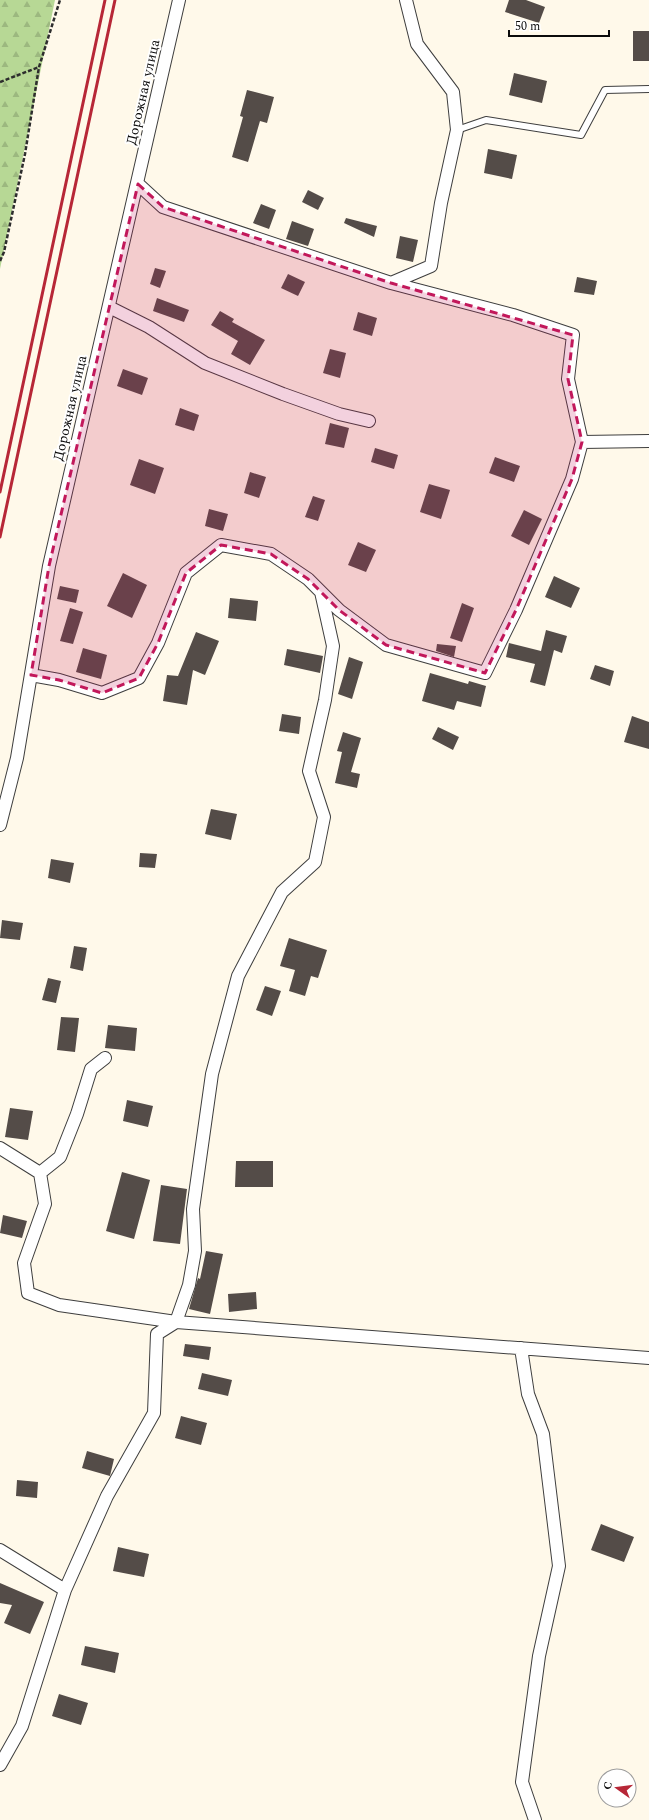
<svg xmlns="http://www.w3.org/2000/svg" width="649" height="1820" font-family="Spectral,serif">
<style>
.forest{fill:url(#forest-firs)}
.building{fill:#544c48}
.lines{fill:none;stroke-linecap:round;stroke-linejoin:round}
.lane-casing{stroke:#3e3e3e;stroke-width:8}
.street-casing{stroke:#3e3e3e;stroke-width:14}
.path{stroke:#2d2d2d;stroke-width:2.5;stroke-dasharray:4 2;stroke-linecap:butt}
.lane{stroke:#fff;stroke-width:6}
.street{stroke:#fff;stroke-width:12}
.rail{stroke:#b72737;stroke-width:3}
.marked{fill:#c2185b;fill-opacity:0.2;stroke:#c2185b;stroke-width:3;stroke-dasharray:8 5;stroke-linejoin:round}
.labels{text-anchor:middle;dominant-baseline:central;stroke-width:4;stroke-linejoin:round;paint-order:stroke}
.street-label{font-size:14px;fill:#0b0b0b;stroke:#fff}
</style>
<defs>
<pattern id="forest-firs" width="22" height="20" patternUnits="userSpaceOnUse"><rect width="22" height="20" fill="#b7d895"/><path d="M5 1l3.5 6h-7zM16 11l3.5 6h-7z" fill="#9cb87f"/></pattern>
</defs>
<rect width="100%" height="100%" fill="#fff9ea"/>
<path class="forest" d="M0 0H55L0 269Z"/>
<path class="building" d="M509 0H526L545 7 539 23 505 12Z
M633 31H649V61H633Z
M514 73 547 81 542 103 509 95Z
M247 90 274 97 267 123 260 121 248 162 232 157 243 117 240 116Z
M488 149 517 155 512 179 484 173Z
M308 190 324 198 318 210 302 202Z
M261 204 276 210 269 229 253 223Z
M346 218 377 226 374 237 344 223Z
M292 221 314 229 308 246 286 239Z
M400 236 418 240 413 262 396 258Z
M155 268 166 271 160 288 150 284Z
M288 274 305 282 298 296 281 288Z
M577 277 597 281 594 295 574 292Z
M157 298 189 310 184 322 153 311Z
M220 311 234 319 232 322 265 340 250 365 231 354 238 341 211 325Z
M358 312 377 318 372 336 353 330Z
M330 349 346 353 340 378 323 373Z
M123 369 148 378 142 395 117 386Z
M180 408 199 415 194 431 175 425Z
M330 423 349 428 344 448 325 444Z
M375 448 398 455 394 469 371 462Z
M495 457 520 466 514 482 489 473Z
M139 459 164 468 155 494 130 485Z
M250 472 266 477 259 498 244 493Z
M429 484 450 490 441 519 420 512Z
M313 496 325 500 318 521 305 517Z
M209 509 228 514 223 531 205 526Z
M524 510 542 519 529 545 511 536Z
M358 542 376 550 366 572 348 565Z
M123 573 147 585 132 618 107 606Z
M554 576 580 588 571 608 545 597Z
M60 586 79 590 76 603 57 599Z
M230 598 258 601 256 621 228 618Z
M462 603 474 608 462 642 450 638Z
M70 608 83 612 73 644 60 641Z
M546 630 567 636 562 653 554 650 545 686 530 682 535 664 506 657 509 643 541 651Z
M196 632 219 641 205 675 193 670 187 705 163 701 167 675 178 676Z
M437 644 456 646 454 657 436 651Z
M83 648 107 655 101 679 76 672Z
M287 649 323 656 320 673 284 665Z
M349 657 363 662 352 699 338 694Z
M595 665 614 671 610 686 590 679Z
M430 673 468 684 469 681 486 686 481 707 457 701 454 710 422 701Z
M282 714 301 717 299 734 279 731Z
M632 716 649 722V749L624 742Z
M438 727 459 737 453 750 432 739Z
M343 732 361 738 351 772 360 774 357 788 335 783 342 752 337 751Z
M211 809 237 814 231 840 205 834Z
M140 853 157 854 155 868 139 867Z
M51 859 74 863 70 883 48 878Z
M2 920 23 923 20 940 0 938Z
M289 938 327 950 318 978 311 976 305 996 289 991 295 970 280 966Z
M74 946 87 948 83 971 70 968Z
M48 978 61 981 56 1003 42 1000Z
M265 986 281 991 272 1016 256 1010Z
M61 1017 79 1018 75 1052 57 1050Z
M108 1025 137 1028 135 1051 105 1048Z
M127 1100 153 1106 148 1127 123 1121Z
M10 1108 33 1111 28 1140 5 1137Z
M236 1161H273V1187H235Z
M122 1172 150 1180 134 1239 106 1231Z
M161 1185 187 1189 180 1244 153 1241Z
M3 1215 27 1221 22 1238 0 1233Z
M206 1251 223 1254 210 1314 189 1309 198 1278 200 1279Z
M256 1292 257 1309 229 1312 228 1294Z
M185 1344 211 1347 209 1360 183 1356Z
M202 1373 232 1380 228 1396 198 1389Z
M181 1416 207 1423 201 1445 175 1438Z
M87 1451 114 1459 110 1476 82 1468Z
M17 1480 38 1482 37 1498 16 1496Z
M601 1524 634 1537 624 1562 591 1550Z
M118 1547 149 1554 144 1577 113 1571Z
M0 1583 44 1602 30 1634 4 1623 12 1605 0 1603Z
M85 1646 119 1653 115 1673 81 1665Z
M59 1694 88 1703 81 1725 52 1716Z"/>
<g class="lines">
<defs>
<path id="lane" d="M457 130 486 120 581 135 605 90 649 89"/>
<path id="street" d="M138 184 163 207 391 283 513 315 573 335 568 379 582 442
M391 283 431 266 441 203 457 130 453 92 417 44 406 0
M109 307 149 327 205 363 283 394 339 414 369 421
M31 675 59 680 102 693 139 678 158 643 186 573 221 545 271 554 308 579 339 610 386 645 485 673 516 610 572 479 582 442 649 441
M0 825 17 758 49 566 179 0
M0 1148 40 1173 45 1204 24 1263 28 1293 59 1305 176 1322 649 1358
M40 1173 60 1157 77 1114 91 1069 105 1058
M521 1348 528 1394 543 1434 559 1566 539 1656 522 1782 535 1820
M0 1550 65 1590
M0 1765 22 1726 65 1590 107 1496 154 1413 157 1334 176 1322 189 1285 195 1251 193 1209 212 1074 238 976 282 892 315 862 324 817 309 771 325 700 333 646 321 592"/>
</defs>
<use href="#lane" class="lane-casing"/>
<use href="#street" class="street-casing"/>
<path class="path" d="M0 82 39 67
M0 261 4 252 25 154 39 67 60 0"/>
<use href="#lane" class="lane"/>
<use href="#street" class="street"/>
<path class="rail" d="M0 492 105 0
M0 537 115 0"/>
</g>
<path class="marked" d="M138 184 163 207 391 283 573 335 568 379 582 442 572 479 516 610 485 673 386 645 339 610 308 579 271 554 221 545 186 573 158 643 139 678 102 693 59 680 31 675 49 566Z"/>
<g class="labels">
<g class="street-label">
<text transform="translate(143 92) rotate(-77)">Дорожная улица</text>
<text transform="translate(70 408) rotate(-77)">Дорожная улица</text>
</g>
</g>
<g transform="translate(617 1788) rotate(284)"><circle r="19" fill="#ffffff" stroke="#9d9d9d"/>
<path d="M0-3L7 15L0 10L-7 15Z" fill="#b72737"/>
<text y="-6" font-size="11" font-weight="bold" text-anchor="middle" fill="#0b0b0b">С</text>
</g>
<path d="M509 30v6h100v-6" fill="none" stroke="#0b0b0b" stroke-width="2"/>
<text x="515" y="30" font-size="12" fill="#0b0b0b" stroke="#ffffff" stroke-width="3" paint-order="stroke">50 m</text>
</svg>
